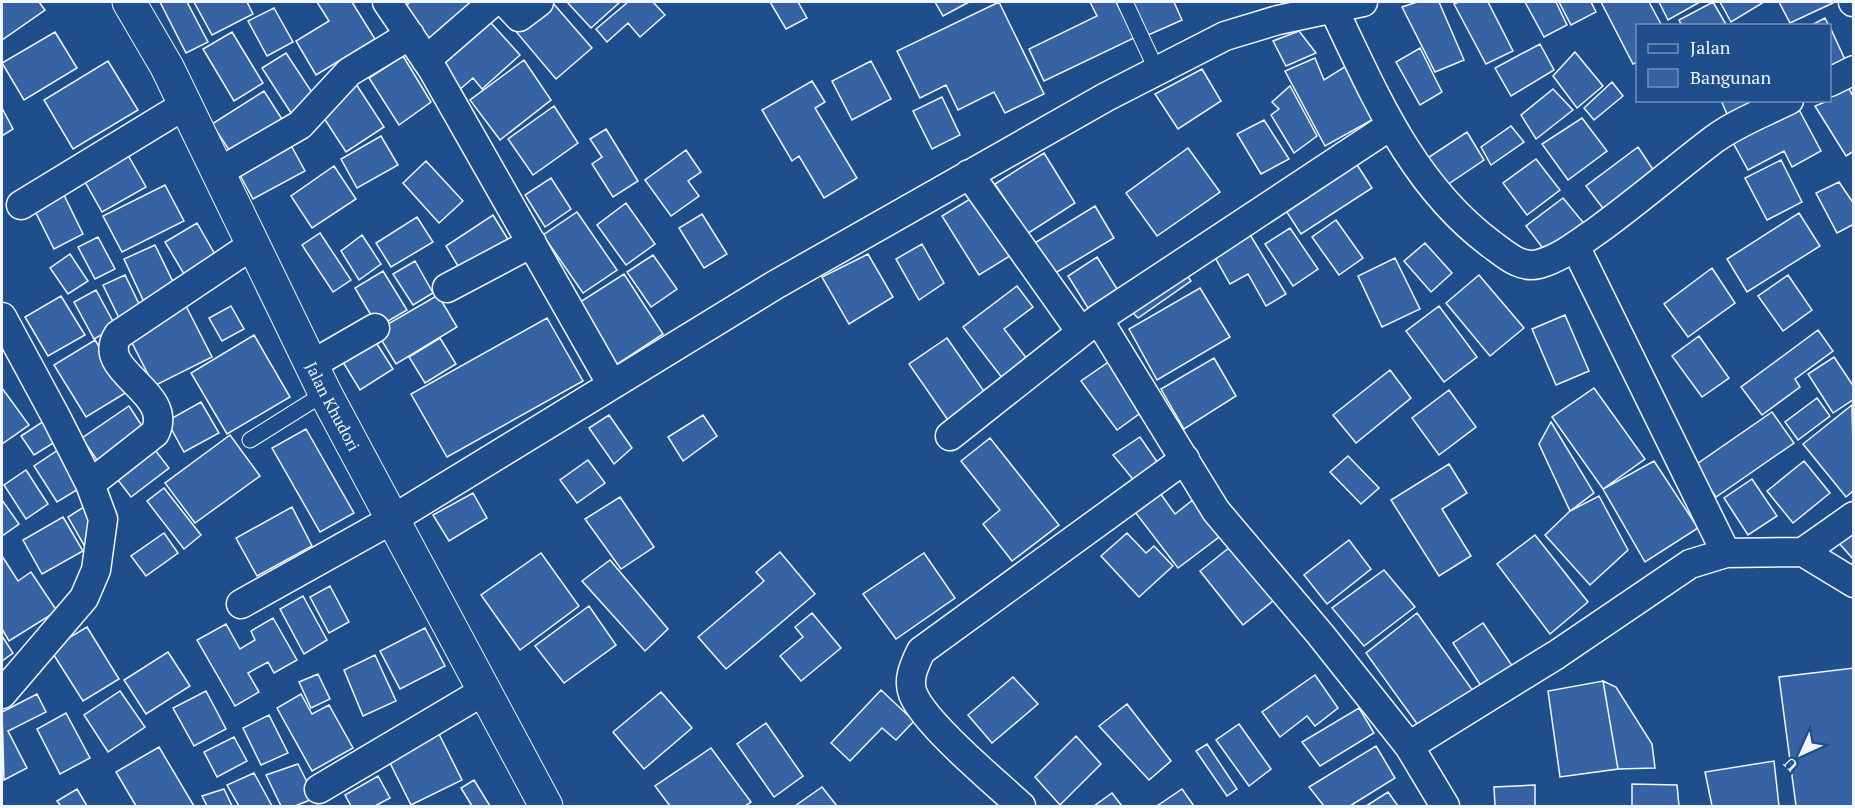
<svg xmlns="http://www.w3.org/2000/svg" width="1855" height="808" font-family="'PT Serif',serif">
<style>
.building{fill:#3563a3;stroke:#f2f6ff;stroke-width:1.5}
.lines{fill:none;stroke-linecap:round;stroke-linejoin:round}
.lane-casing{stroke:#f2f6ff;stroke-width:17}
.street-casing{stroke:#f2f6ff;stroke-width:31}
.highway-casing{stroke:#f2f6ff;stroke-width:35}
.lane{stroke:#1f4e8c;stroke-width:15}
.street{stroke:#1f4e8c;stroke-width:28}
.highway{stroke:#1f4e8c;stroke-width:33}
.labels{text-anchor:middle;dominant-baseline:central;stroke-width:4.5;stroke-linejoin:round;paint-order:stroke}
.street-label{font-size:16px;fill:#f2f6ff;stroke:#1f4e8c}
</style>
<rect width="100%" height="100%" fill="#1f4e8c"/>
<path class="building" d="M2 2H39L45 10 2 40Z
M160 2H187L208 42 186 53Z
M194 2H247L253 14 212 35Z
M317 2H352L375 39 316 75 296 41 329 21Z
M410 2H470L478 10 433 50 401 11Z
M552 2 592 48 556 79 513 28Z
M567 2H620L591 28Z
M628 2H653L665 15 640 37 628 23 607 42 596 29Z
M770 2H798L807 18 786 29Z
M935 2H969L943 16Z
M999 2 1044 94 1005 113 994 92 958 110 946 85 920 98 897 51Z
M1090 2H1116L1134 38 1044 81 1029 49 1097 16Z
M1132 2H1174L1182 20 1146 36Z
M1417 2H1439L1464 60 1435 72 1402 7Z
M1459 2H1488L1513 51 1486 64 1454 4Z
M1525 2H1556L1567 25 1544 37Z
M1559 2H1591L1596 12 1571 25Z
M1601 2H1649L1662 26H1638V62L1633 64Z
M1659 2H1700L1668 20Z
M1713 2 1727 26H1682L1679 20Z
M1720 2H1764L1731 22Z
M1779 2H1835L1790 23Z
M274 8 293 42 267 56 248 21Z
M482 13 520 55 482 89 473 78 451 97 434 58Z
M1825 18 1829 26H1810Z
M1830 27 1847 64 1830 73Z
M1299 31 1316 53 1286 66 1273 41Z
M55 32 77 68 24 100 2 63Z
M232 32 263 83 234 101 203 49Z
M1540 44 1554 70 1511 96 1495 68Z
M1420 48 1442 92 1420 105 1396 62Z
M1575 52 1603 86 1577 108 1553 76Z
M286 53 315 97 291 113 262 68Z
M403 56 431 102 399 125 369 78Z
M1315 58 1324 80 1354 61 1379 116 1325 146 1285 71Z
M524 60 551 100 500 140 470 100Z
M108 61 138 110 73 149 44 100Z
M871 61 891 99 852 120 832 81Z
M1202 69 1221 101 1178 129 1155 94Z
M812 81 825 102 815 108 857 178 824 198 799 156 792 161 762 110Z
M1612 82 1623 96 1594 120 1584 108Z
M356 84 384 127 346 152 318 109Z
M1290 86 1317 136 1294 153 1271 115 1279 109 1272 102Z
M1848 87 1854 98V151L1846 156 1815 106 1830 100V97Z
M1553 89 1573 110 1536 139 1521 115Z
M264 91 287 127 235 159 212 124Z
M942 97 960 135 932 149 913 111Z
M1721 100H1771L1729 119Z
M1796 104 1821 151 1792 167 1784 151 1748 170 1731 139Z
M554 106 578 143 533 175 508 139Z
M2 108 13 129 2 136Z
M1582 118 1607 151 1568 180 1542 144Z
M1264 120 1289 159 1261 174 1237 134Z
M1511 126 1524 142 1491 165 1481 147Z
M606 129 638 181 613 197 592 164 602 157 590 139Z
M1467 132 1484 160 1441 189 1423 161Z
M381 136 398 165 357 188 341 159Z
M287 138 305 171 253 199 235 166Z
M1638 147 1658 177 1608 215 1586 186Z
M124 148 146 187 102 212 80 173Z
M1188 148 1220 192 1157 236 1126 193Z
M686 150 701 172 688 181 699 196 671 216 645 180Z
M1044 153 1075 203 1027 234 995 184Z
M1352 157 1372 188 1301 234 1281 203Z
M1536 159 1560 190 1527 215 1503 183Z
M1781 160 1802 202 1767 220 1745 178Z
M426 161 463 201 439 223 403 183Z
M334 166 356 199 312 228 291 196Z
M551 178 571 209 545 227 525 195Z
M1839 182 1854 204V224L1837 233 1816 193Z
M165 185 184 221 122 252 103 216Z
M61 189 83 234 54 249 31 203Z
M975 196 1013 254 979 275 942 216Z
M1563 198 1587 227 1548 255 1526 226Z
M626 203 655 244 626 265 597 225Z
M1095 206 1114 238 1052 275 1033 244Z
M577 212 617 270 583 293 543 235Z
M1799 213 1820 246 1747 292 1727 259Z
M702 214 727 254 704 268 679 228Z
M493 215 512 246 464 276 446 246Z
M417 217 433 242 391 267 376 243Z
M1336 220 1363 258 1339 275 1312 237Z
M197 223 216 256 184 274 165 242Z
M1290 228 1318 269 1293 286 1265 244Z
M320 233 351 280 333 292 302 245Z
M1249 233 1286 294 1266 306 1248 274 1230 284 1213 254Z
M362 235 381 264 359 280 341 251Z
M98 237 115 269 95 279 78 247Z
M1425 243 1452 273 1431 292 1404 261Z
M922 244 944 283 919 300 896 259Z
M155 245 176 288 144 302 124 259Z
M70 254 88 281 68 294 50 268Z
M868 254 893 297 849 324 822 277Z
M653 255 677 289 651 307 627 272Z
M1097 257 1117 289 1088 308 1068 276Z
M1395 258 1420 309 1382 327 1358 276Z
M415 261 433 293 413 305 393 274Z
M1181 267 1191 281 1138 318 1127 307Z
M1712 268 1735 303 1688 337 1664 304Z
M383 271 407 310 378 327 355 288Z
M624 274 663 334 616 365 577 304Z
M125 275 141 308 119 318 103 285Z
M1479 275 1524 328 1490 356 1446 303Z
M1788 275 1812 310 1783 331 1758 296Z
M1017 286 1033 307 1004 329 1031 364 1006 383 963 327Z
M1200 288 1230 337 1157 380 1129 329Z
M96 290 116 327 94 339 74 302Z
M438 295 457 327 396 364 376 331Z
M61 296 85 335 48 356 25 317Z
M185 304 212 357 154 386 127 333Z
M231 306 244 329 222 341 209 318Z
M1439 306 1477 357 1444 382 1406 331Z
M1565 315 1589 371 1556 385 1532 329Z
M547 318 583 381 447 457 411 394Z
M1818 330 1833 351 1795 379 1800 387 1762 415 1741 387Z
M370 333 393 369 360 390 338 354Z
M254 335 290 397 227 434 191 373Z
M1699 336 1729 378 1702 397 1672 356Z
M440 338 456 364 425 383 409 357Z
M947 338 990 400 952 426 909 364Z
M95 340 127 392 86 417 54 365Z
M1834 357 1854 387V399L1833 413 1808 374Z
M1214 358 1236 396 1184 429 1161 389Z
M1110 361 1146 409 1117 430 1081 381Z
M1390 370 1411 398 1356 443 1333 415Z
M2 388 29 425 2 444Z
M1594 388 1645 459 1603 489 1552 417Z
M1449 390 1476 427 1439 455 1412 418Z
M1817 398 1830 416 1798 440 1785 422Z
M201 402 219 433 184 452 167 421Z
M1852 405 1854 490 1846 497 1803 444Z
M129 406 146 432 99 463 82 438Z
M1772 412 1794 443 1716 497 1694 466Z
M609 415 632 448 614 464 589 428Z
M703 415 717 436 683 461 668 437Z
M50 417 63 437 34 455 21 436Z
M1551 422 1594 493 1570 511 1539 444Z
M306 429 354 513 320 532 272 448Z
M230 435 260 476 195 523 165 483Z
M1140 437 1160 466 1136 483 1113 455Z
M990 438 1059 525 1012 561 983 524 1000 510 961 461Z
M152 446 169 468 131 497 114 475Z
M61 448 85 485 57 502 34 466Z
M1348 456 1379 488 1361 504 1330 472Z
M588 460 605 483 577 503 560 480Z
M1654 461 1698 528 1645 562 1603 489Z
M1804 461 1830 493 1793 523 1767 491Z
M1449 464 1467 493 1442 509 1471 556 1439 576 1391 500Z
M26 470 48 504 26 519 4 485Z
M1752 479 1777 516 1748 535 1724 498Z
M164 488 201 535 184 549 147 501Z
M473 493 487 518 449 541 433 515Z
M1160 493 1175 514 1199 495 1227 531 1178 568 1135 512Z
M1599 496 1628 550 1590 585 1545 535 1570 511Z
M620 497 654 547 621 569 585 519Z
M2 500 19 524 2 536Z
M90 503 91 539 84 545 68 517Z
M292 507 312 546 257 576 236 538Z
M63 517 83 551 42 574 23 540Z
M1854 528V560L1838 542Z
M164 533 178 553 146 576 131 556Z
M1127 533 1146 553 1154 546 1173 566 1139 597 1101 556Z
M1535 535 1588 602 1550 634 1497 564Z
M1349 540 1371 569 1327 604 1304 575Z
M1235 543 1278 597 1243 625 1200 571Z
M780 552 815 594 726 669 698 637 764 581 756 572Z
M541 553 579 606 520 650 481 595Z
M924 553 955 598 896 639 863 594Z
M2 556 18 581 31 572 57 611 9 641 2 629Z
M610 560 668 629 645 651 582 581Z
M1384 570 1415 607 1364 646 1332 608Z
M330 586 349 622 329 633 310 597Z
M303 596 327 640 304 654 280 609Z
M589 606 616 645 564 683 535 646Z
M812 613 841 648 801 681 780 656 803 637 795 627Z
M1417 613 1473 691 1420 728 1366 653Z
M273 618 297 660 274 673 268 662 248 673 259 692 235 706 197 640 226 624 240 649 255 640 251 631Z
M1483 623 1513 667 1483 689 1453 643Z
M87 627 119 679 83 701 50 649Z
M425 628 445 666 400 689 380 651Z
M2 636 13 653 2 661Z
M168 652 190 686 146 714 124 680Z
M375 655 396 701 363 716 344 670Z
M1854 668V806H1796L1779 677Z
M318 674 330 699 311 708 299 682Z
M1315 675 1338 708 1315 726 1307 716 1280 737 1262 712Z
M1013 677 1038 704 992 743 968 715Z
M1603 681 1618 769 1560 777 1548 691Z
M1603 681 1616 687 1652 744 1655 768 1618 769Z
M881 690 914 721 896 740 882 728 850 761 831 743Z
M120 691 145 727 108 752 84 715Z
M206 691 226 729 194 746 173 708Z
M661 692 692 728 644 769 613 732Z
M37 694 46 712 8 731 27 768 4 780 2 712Z
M301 694 312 714 329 705 353 748 312 771 277 708Z
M1127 704 1171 761 1149 780 1099 726Z
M1359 708 1374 733 1320 766 1302 742Z
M66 713 90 758 60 774 37 729Z
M269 715 288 753 261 765 243 728Z
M766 723 803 776 774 797 737 744Z
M1239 724 1271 769 1249 786 1216 740Z
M438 732 462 780 411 805 387 757Z
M1076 736 1101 764 1060 805 1035 777Z
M234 737 247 761 217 777 204 752Z
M1207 744 1237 789 1227 796 1196 751Z
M1376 746 1395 778 1350 806H1324L1309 787Z
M159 747 194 806H136L116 772Z
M711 748 751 802 745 806H670L655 786Z
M1774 761 1779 806H1712L1705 772Z
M298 764 315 798 295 806H281L266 775Z
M254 773 272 806H239L227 785Z
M378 776 390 798 375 806H351L345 795Z
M474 780 490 806H472L461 788Z
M1632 784 1677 785 1679 806H1632Z
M1535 785V806H1495L1494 787Z
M822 787 837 806H795Z
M77 789 87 806H61L57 801Z
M224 789 232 806H207L202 796Z
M1182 789 1194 806H1157Z
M1388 792 1398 806H1366Z
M1112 793 1122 806H1094Z"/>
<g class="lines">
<defs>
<path id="lane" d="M1125 2 1157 71
M250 440 325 393"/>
<path id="street" d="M387 2 433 70 611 383
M505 2 519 17 539 2
M1853 2H1854
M1333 8C1375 95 1411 184 1491 244 1505 254 1520 269 1539 264 1561 258 1579 243 1598 230 1638 201 1674 170 1713 140 1736 123 1763 113 1789 100
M426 60 493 2
M1830 82 1854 70
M217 173 300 125 349 72 410 35
M969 174 1081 332
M21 205 185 105
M1575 246 1726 553
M447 288 532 243
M2 317 56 417 90 484 103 519 96 570 84 598 2 694
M1098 319 1216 511 1320 634 1409 746 1445 806
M311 365 375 328
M950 436 1098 319 1390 126
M90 484 155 433C175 391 94 372 118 335L251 246
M1803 552 1854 516
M241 604 393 519 775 285 1106 97 1225 36 1278 20 1363 2
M1409 746 1556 655 1690 564 1726 553 1803 552 1854 583
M319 789 484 691
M1021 806C995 782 925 724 913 694 907 679 915 664 921 651L1185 459"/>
<g id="highway">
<path id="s1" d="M129 2 167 67 325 393 546 806"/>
</g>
</defs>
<use href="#lane" class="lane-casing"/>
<use href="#street" class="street-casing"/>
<use href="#highway" class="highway-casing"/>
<use href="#lane" class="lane"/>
<use href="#street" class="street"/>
<use href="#highway" class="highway"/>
</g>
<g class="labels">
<g class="street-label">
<text stroke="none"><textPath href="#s1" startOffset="453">Jalan Khudori</textPath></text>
</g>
</g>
<rect width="1855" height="808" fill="none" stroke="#f2f6ff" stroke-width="6"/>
<rect x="1636" y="24" width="195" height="78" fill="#1f4e8c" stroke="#7391ba" stroke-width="1.5"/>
<rect x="1648" y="44" width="30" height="9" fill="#1f4e8c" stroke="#7391ba" stroke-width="1.5"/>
<text x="1690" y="54" font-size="18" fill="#f2f6ff">Jalan</text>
<rect x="1648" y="69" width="30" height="18" fill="#3563a3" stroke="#7391ba" stroke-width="1.5"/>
<text x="1690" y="84" font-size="18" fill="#f2f6ff">Bangunan</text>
<g transform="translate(1801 754) rotate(225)" stroke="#1f4e8c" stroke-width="4.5" paint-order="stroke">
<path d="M0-4.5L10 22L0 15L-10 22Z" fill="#f2f6ff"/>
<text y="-9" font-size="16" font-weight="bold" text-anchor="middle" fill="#f2f6ff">U</text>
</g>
</svg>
